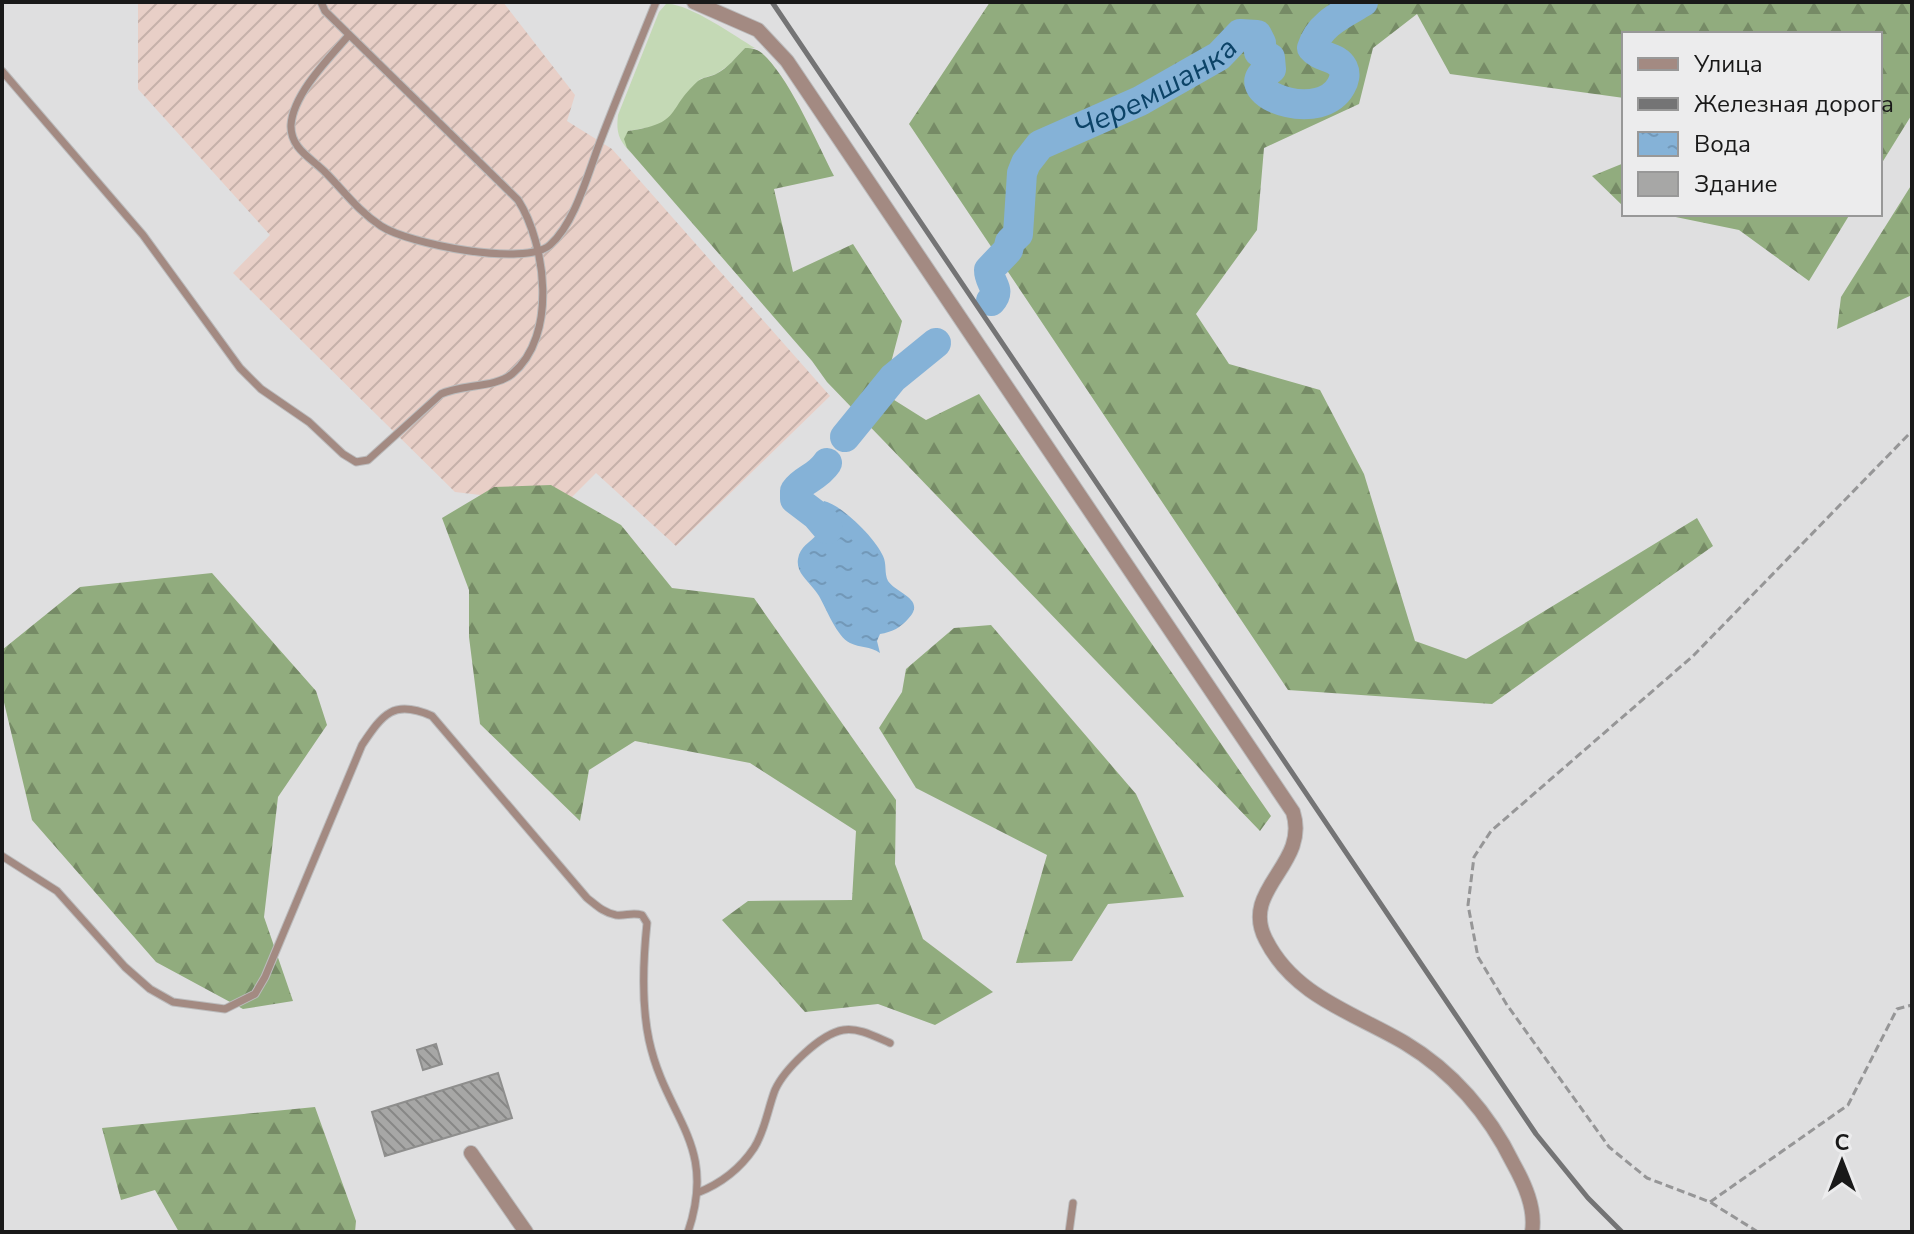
<svg xmlns="http://www.w3.org/2000/svg" width="1914" height="1234" font-family="'Nunito Sans',sans-serif">
<style>
.industrial{fill:url(#industrial-furrows)}
.grass{fill:#c4d9b5}
.forest{fill:url(#forest-firs)}
.water{fill:url(#water-ripples)}
.lines{fill:none;stroke-linecap:round;stroke-linejoin:round}
.river{stroke:#85b2d7;stroke-width:30}
.building{fill:url(#building-back-hatch);stroke:#8e8e8d;stroke-width:2}
.service-casing{stroke:#bbbbbc;stroke-width:9}
.minor-casing{stroke:#bbbbbc;stroke-width:16}
.path{stroke:#969697;stroke-width:3;stroke-dasharray:8 4;stroke-linecap:butt}
.service{stroke:#a38a82;stroke-width:7}
.minor{stroke:#a38a82;stroke-width:14}
.rail{stroke:#747475;stroke-width:5}
.labels{text-anchor:middle;dominant-baseline:central;stroke-width:8;stroke-linejoin:round;paint-order:stroke}
.water-label{font-size:30px;font-style:italic;fill:#0c4367;stroke:#ececed}
</style>
<defs>
<pattern id="industrial-furrows" width="10" height="10" patternUnits="userSpaceOnUse" patternTransform="scale(2)"><rect width="10" height="10" fill="#e8cfc7"/><path d="M-1 1l2-2M0 10L10 0M9 11l2-2" fill="none" stroke="#c6b1aa"/></pattern>
<pattern id="forest-firs" width="22" height="20" patternUnits="userSpaceOnUse" patternTransform="scale(2)"><rect width="22" height="20" fill="#91ac7e"/><path d="M5 1l3.5 6h-7zM16 11l3.5 6h-7z" fill="#768b66"/></pattern>
<pattern id="water-ripples" width="26" height="14" patternUnits="userSpaceOnUse" patternTransform="scale(2)"><rect width="26" height="14" fill="#85b2d7"/><path d="M2 4q2-2 4 0t4 0M15 11q2-2 4 0t4 0" fill="none" stroke="#7298b8"/></pattern>
<pattern id="building-back-hatch" width="6" height="6" patternUnits="userSpaceOnUse" patternTransform="scale(2)"><rect width="6" height="6" fill="#a7a7a6"/><path d="M-1 5l2 2M0 0l6 6M5-1l2 2" fill="none" stroke="#878786"/></pattern>
</defs>
<rect width="100%" height="100%" fill="#dfdfe0"/>
<path class="industrial" d="M138 2H503L575 95 567 121 612 149 830 396 676 546 596 473 564 505 455 492 233 273 270 235 138 89Z"/>
<path class="grass" d="M666 4C687 2 735 36 755 48H745L729 65 716 74 700 79 670 118 656 126 628 131 627 148 631 153C619 140 616 133 618 115L659 12Z"/>
<path class="forest" d="M990 2H1912L1911 116 1880 166V34H1624V98L1450 74 1417 14 1373 48 1359 104 1264 148 1257 230 1196 314 1229 364 1320 390 1364 474 1415 641 1466 659 1697 518 1713 546 1492 704 1288 690 909 124Z
M745 48C754 48 760 50 767 58 793 86 816 141 834 176L774 189 793 272 853 244 902 321 883 393 926 420 979 394 1271 816 1260 831 827 382 812 361 627 148 624 139 628 131C683 123 665 111 698 81 703 77 710 77 716 74 728 68 736 57 745 48Z
M1624 163V207L1592 176Z
M1912 184V295L1837 329 1841 297Z
M1661 214H1850L1809 281 1739 230Z
M551 485 621 525 672 588 754 598 896 800 895 864 923 939 993 992 935 1025 878 1004 805 1012 722 920 748 901 852 900 856 831 750 763 635 741 589 770 580 821 480 724 469 637V590L442 518 494 487Z
M212 573 316 691 327 725 278 797 264 917 293 1001 243 1009 156 962 32 820 2 694V650L80 587Z
M991 625 1136 794 1184 897 1108 904 1072 961 1016 963 1047 855 916 788 879 728 902 692 906 669 954 628Z
M315 1107 356 1221 355 1232H179L155 1190 121 1200 102 1128Z"/>
<path class="water" d="M824 501C842 505 876 539 883 556 887 564 884 573 888 581 897 594 927 599 908 619 900 628 892 632 880 634L877 641 880 653C870 646 860 648 850 643 837 637 826 608 819 596 815 589 808 583 803 576 799 571 797 565 798 559 800 546 810 543 817 534L813 518Z"/>
<g class="lines">
<g class="river">
<path id="s1" d="M991 301C1002 289 989 284 989 270L1008 250 1010 242 1018 234 1022 173 1026 163 1040 145 1140 101 1219 56 1240 34 1257 35 1261 43 1259 52 1270 58 1271 69C1268 72 1263 73 1261 76 1247 97 1321 122 1341 86 1344 81 1346 74 1343 68 1337 56 1320 58 1312 48 1319 24 1343 14 1363 2"/>
<path d="M845 437 893 378 936 343"/>
<path d="M827 463C817 478 803 479 795 491V499L816 515 828 529"/>
</g>
</g>
<path class="building" d="M436 1044 442 1064 423 1070 417 1050Z
M498 1073 512 1118 385 1156 372 1112Z"/>
<g class="lines">
<defs>
<path id="service" d="M349 35C330 57 293 94 291 125 290 148 311 158 325 172 344 191 358 211 381 226 408 244 526 267 550 245 575 223 588 173 600 142 618 95 637 49 656 2
M2 71 143 235 240 368 261 389 309 422 343 454 356 462 368 460 441 394C462 384 495 388 512 374 558 336 546 244 518 200L325 11 321 2
M2 856 57 891 125 967 150 989 173 1002 225 1009 255 994 265 977 362 745C383 714 393 699 432 716L587 898C596 905 604 913 616 915 626 916 632 912 642 915L647 923C643 961 641 1002 649 1040 666 1119 718 1143 688 1232
M697 1193C720 1184 740 1169 754 1148 765 1131 768 1108 775 1090 784 1070 820 1034 843 1030 858 1027 876 1037 890 1043
M1069 1232 1073 1203"/>
<path id="minor" d="M694 2 758 30 787 61 1293 812C1310 865 1239 889 1266 940 1294 996 1354 1013 1405 1043 1452 1071 1489 1114 1513 1163 1524 1183 1536 1208 1532 1232
M471 1153 526 1232"/>
</defs>
<use href="#service" class="service-casing"/>
<use href="#minor" class="minor-casing"/>
<path class="path" d="M1710 1202 1848 1105 1897 1009 1912 1005
M1758 1232 1710 1202 1647 1178 1609 1147 1507 1005 1478 957 1468 905 1474 857 1491 831 1693 656 1912 431"/>
<use href="#service" class="service"/>
<use href="#minor" class="minor"/>
<path class="rail" d="M772 2 1536 1134 1588 1198 1622 1232"/>
</g>
<g class="labels">
<g class="water-label">
<text stroke="none"><textPath href="#s1" startOffset="304">Черемшанка</textPath></text>
</g>
</g>
<rect width="1914" height="1234" fill="none" stroke="#191919" stroke-width="8"/>
<rect x="1622" y="32" width="260" height="184" fill="#ececed" stroke="#989898" stroke-width="2"/>
<rect x="1638" y="58" width="40" height="12" fill="#a38a82" stroke="#989898" stroke-width="2"/>
<text x="1694" y="72" font-size="24" fill="#191919">Улица</text>
<rect x="1638" y="98" width="40" height="12" fill="#747475" stroke="#989898" stroke-width="2"/>
<text x="1694" y="112" font-size="24" fill="#191919">Железная дорога</text>
<rect x="1638" y="132" width="40" height="24" fill="url(#water-ripples)" stroke="#989898" stroke-width="2"/>
<text x="1694" y="152" font-size="24" fill="#191919">Вода</text>
<rect x="1638" y="172" width="40" height="24" fill="#a7a7a6" stroke="#989898" stroke-width="2"/>
<text x="1694" y="192" font-size="24" fill="#191919">Здание</text>
<g transform="translate(1842 1162)" stroke="#ececed" stroke-width="6" paint-order="stroke">
<path d="M0-6L14 30L0 20L-14 30Z" fill="#191919"/>
<text y="-12" font-size="22" font-weight="bold" text-anchor="middle" fill="#191919">С</text>
</g>
</svg>
